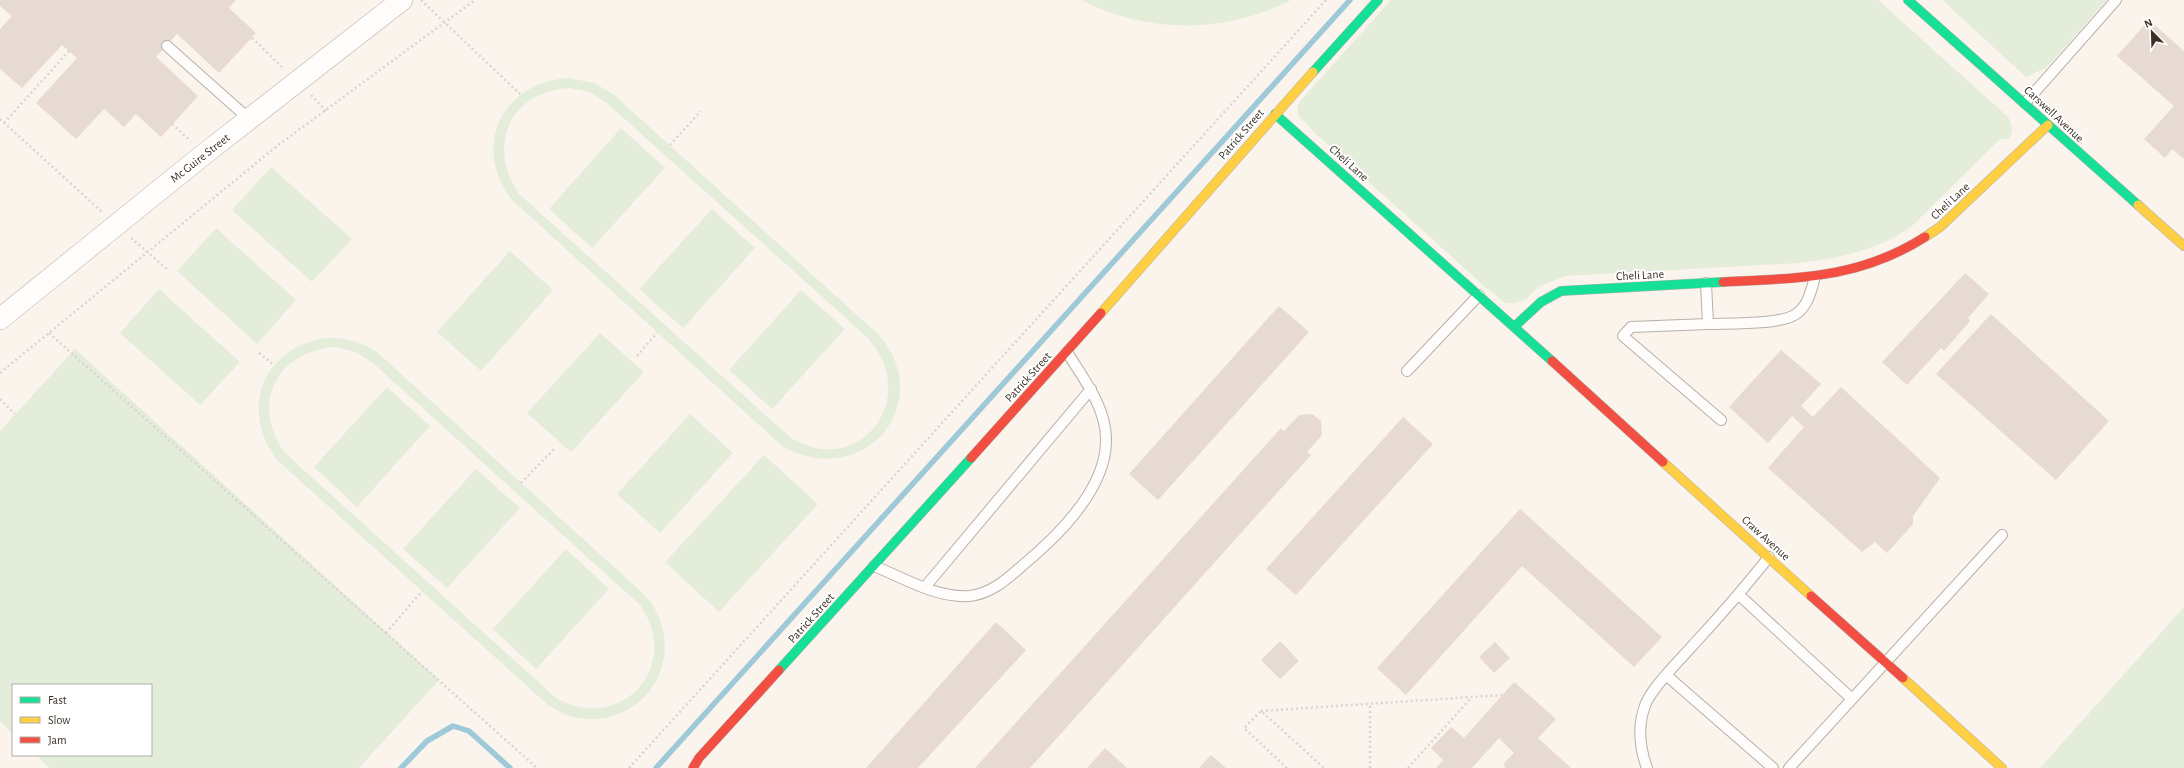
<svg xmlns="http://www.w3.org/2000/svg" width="2184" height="768" font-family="'Alegreya Sans',sans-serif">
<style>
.green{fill:#e4edda;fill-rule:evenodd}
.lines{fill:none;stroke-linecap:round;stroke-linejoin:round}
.stream{stroke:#9ec9d9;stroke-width:5.5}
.building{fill:#e6dad3}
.lane-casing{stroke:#b7b0a8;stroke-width:12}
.street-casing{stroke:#b7b0a8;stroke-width:22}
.fast-casing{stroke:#b7b0a8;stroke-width:10}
.slow-casing{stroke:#b7b0a8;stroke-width:10}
.jam-casing{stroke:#b7b0a8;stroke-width:10}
.path{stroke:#d9d4d2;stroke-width:2.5;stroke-dasharray:2 3;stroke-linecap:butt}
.lane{stroke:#fefdfc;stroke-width:10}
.street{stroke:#fefdfc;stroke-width:21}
.fast{stroke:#16e098;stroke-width:9}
.slow{stroke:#ffcf43;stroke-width:9}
.jam{stroke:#f24e42;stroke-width:9}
.labels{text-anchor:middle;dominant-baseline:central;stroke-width:4;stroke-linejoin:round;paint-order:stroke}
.street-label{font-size:12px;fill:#392f24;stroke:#fff}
</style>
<rect width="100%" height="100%" fill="#faf4ed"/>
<path class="green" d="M1081 0H1291C1226 34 1147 34 1081 0Z
M1391 0H1878L2008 117C2013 125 2013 131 2009 139H2000L1912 226C1879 250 1840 258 1799 263L1565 276 1538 287 1526 299 1516 303H1505L1484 286 1316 134 1298 115V105L1302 99Z
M1942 0H2107L2046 68 2026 77Z
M569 78 594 83 613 94 880 336C937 404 863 492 782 446L511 199C471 144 503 82 569 78ZM569 88 590 92 608 104 868 338C922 400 858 479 791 438L519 194C486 145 510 92 569 88Z
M621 128 665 168 592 248 549 209Z
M271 167 352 239 312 282 232 210Z
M712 209 755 248 683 328 639 289Z
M216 228 296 300 257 344 177 271Z
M510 251 553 290 481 371 437 332Z
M159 289 240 362 200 405 120 333Z
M801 290 845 329 772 409 729 370Z
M600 333 644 372 571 452 527 413Z
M327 338C347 337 362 342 378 353L646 596C693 653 646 733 573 717 564 715 555 709 548 705L276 459C239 407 264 346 327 338ZM335 347 355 352 373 363 640 605C683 665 621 735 556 698L285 453C250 405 276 351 335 347Z
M75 349 439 680 359 768H50L36 755H151V685H13V734L0 722V431Z
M387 387 430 426 357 507 314 467Z
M690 414 733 453 660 533 617 494Z
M764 455 818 504 719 612 665 562Z
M476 469 520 508 447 588 403 549Z
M566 549 609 589 536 669 493 629Z
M2184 607V768H2040Z"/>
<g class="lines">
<path class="stream" d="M401 768 427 741 453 726 469 731 510 768
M656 768 1350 0"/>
</g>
<path class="building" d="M0 0H236L229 8 256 33 219 73 177 34 156 57 198 96 161 137 136 114 124 127 104 109 76 139 36 103 77 58 62 45 22 88 0 69V29L12 16 0 6Z
M2149 20 2184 51V159L2172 149 2165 158 2144 139 2174 106 2117 56Z
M1965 273 1989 294 1968 318 1970 321 1944 351 1941 348 1907 385 1882 362Z
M1279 306 1309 332 1158 500 1129 474Z
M1991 314 2109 421 2056 480 1936 374Z
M1781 350 1821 384 1801 406 1813 417 1841 387 1940 478 1913 516V524L1887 553 1875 542 1862 552 1768 468 1804 427 1792 416 1768 443 1729 407Z
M1312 414 1321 421 1322 435 1307 452 1311 455 1030 768H975L1281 428 1284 431 1299 415Z
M1403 417 1433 444 1296 595 1266 569Z
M1520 509 1662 637 1634 667 1522 566 1406 695 1377 668Z
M996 622 1026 650 918 768H866Z
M1280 641 1299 661 1280 679 1261 660Z
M1495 642 1510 658 1494 673 1479 657Z
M1514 682 1556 719 1538 738 1571 768H1505L1504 763 1514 753 1499 738 1472 768H1436L1443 760 1431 748 1451 727 1464 738Z
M1105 748 1127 768H1087Z
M1211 755 1226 768H1199Z"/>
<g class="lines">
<defs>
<path id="lane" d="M167 46 249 119
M2025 103 2116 0
M1706 283 1708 324 1631 327 1623 336 1721 420
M1708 324C1728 323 1781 325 1796 314 1808 306 1811 291 1815 277
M1407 371 1479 295
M874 566C904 578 936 598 969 596 991 594 1007 579 1023 565 1058 536 1107 488 1106 439 1106 407 1083 378 1067 352
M925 587 1091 389
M1739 595 1851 698
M1666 675 1773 768
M1647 768C1639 746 1637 725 1646 703 1654 685 1680 660 1694 644 1720 616 1745 587 1769 557
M1789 768 2002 535"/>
<path id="street" d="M0 319 203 155 402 0"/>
<path id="fast" d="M1908 0 2138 205
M1313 72 1378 0
M1275 114 1552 361
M1514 327 1541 302 1561 291 1723 282
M779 670 971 458"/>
<path id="slow" d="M2138 205 2184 246
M1925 237 1940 227 2048 125
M1101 313 1313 72
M1663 462 1811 596
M1903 678 2002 768"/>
<path id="jam" d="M1723 282C1798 278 1859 279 1925 237
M1552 361 1663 462
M971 458 1101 313
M1811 596 1903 678
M693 768 699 758 779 670"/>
</defs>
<use href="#lane" class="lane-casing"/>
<use href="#street" class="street-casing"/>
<use href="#fast" class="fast-casing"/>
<use href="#slow" class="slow-casing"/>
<use href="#jam" class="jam-casing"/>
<path class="path" d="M421 0 520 94
M252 38 283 68
M311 95 326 111
M0 119 102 212
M4 123 69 51
M172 124 191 141
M670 145 701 111
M131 238 168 270
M49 333 537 768
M259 353 274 365
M637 356 657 333
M0 373 277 146 475 0
M0 399 15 414
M521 483 555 448
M386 633 422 591
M1261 711 1502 695
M629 768 1326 0
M1287 768 1244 728 1261 711 1324 768
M1370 768V703
M1408 768 1472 697"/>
<use href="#lane" class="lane"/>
<use href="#street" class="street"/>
<use href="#fast" class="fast"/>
<use href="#slow" class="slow"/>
<use href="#jam" class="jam"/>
</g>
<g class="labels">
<g class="street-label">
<text transform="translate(2054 114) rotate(43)">Carswell Avenue</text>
<text transform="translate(1241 134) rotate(-49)">Patrick Street</text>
<text transform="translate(200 158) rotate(-38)">Mc Guire Street</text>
<text transform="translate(1349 163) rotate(42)">Cheli Lane</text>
<text transform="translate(1950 201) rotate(-43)">Cheli Lane</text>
<text transform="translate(1640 275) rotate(-3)">Cheli Lane</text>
<text transform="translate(1028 377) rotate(-48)">Patrick Street</text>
<text transform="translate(1766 538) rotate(42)">Craw Avenue</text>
<text transform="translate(811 618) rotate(-48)">Patrick Street</text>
</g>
</g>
<rect x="12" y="684" width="140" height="72" fill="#ffffff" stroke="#b0aca7"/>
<rect x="20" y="697" width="20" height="6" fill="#16e098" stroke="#b0aca7"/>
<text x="48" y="704" font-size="12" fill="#392f24">Fast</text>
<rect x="20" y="717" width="20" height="6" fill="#ffcf43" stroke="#b0aca7"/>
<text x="48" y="724" font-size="12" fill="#392f24">Slow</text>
<rect x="20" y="737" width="20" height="6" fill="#f24e42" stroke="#b0aca7"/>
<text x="48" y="744" font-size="12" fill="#392f24">Jam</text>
<g transform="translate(2152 32) rotate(337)" stroke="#ffffff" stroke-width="3" paint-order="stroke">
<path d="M0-3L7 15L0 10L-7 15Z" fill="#392f24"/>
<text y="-6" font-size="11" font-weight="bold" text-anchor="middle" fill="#392f24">N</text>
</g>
</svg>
